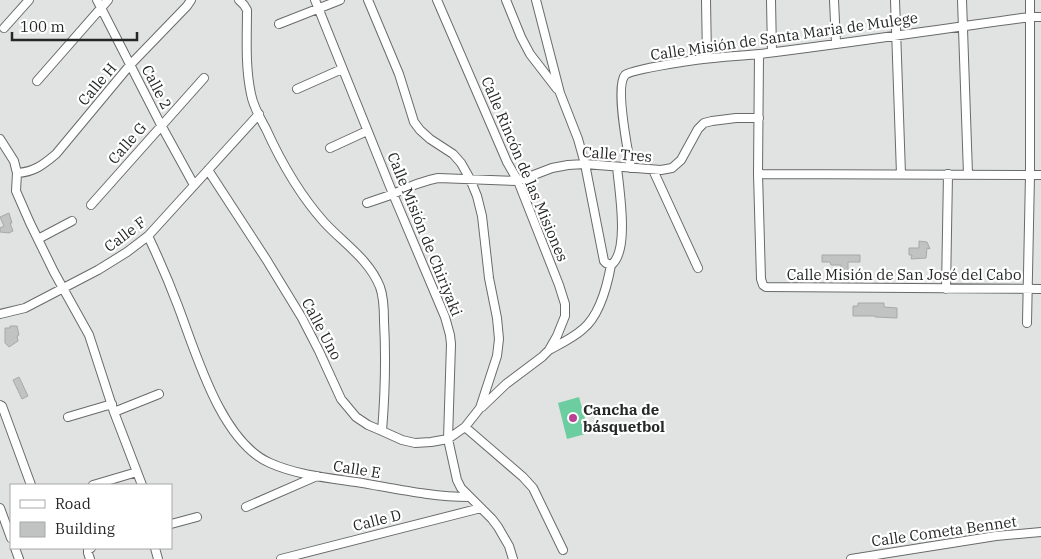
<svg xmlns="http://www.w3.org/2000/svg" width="1041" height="559" font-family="'IBM Plex Serif',serif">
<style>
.green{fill:#6ccda0}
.building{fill:#c0c3c2;stroke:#a6a9a8}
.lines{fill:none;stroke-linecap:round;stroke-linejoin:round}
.street-casing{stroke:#686b69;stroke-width:10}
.street{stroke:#fff;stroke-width:8}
.poi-dot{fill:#b94094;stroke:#fff;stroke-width:2}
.labels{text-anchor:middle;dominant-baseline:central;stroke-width:4.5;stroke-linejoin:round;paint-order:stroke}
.street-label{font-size:15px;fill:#252626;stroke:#fff}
.poi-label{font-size:15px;font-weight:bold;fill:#252626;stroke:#fff;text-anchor:start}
</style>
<rect width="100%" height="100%" fill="#e0e3e1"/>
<path class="green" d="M579 397 589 433 567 439 558 403Z"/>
<path class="building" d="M9 213 12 223H10L13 231 9 233 0 232V228L4 226 0 217Z
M919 241 927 242 930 249 927 248 926 258 911 259 912 255H909V248H919Z
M822 255H860V262H848V282H841V265H831L830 262H822Z
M858 303H884V307L897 308V318L875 317V316H853V306H858Z
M10 326H17L19 335 17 336 18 341 9 347 5 343V328H10Z
M19 377 28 396 22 399 13 380Z"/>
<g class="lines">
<defs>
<path id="street" d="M97 0 161 125 194 185
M239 0 244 5 247 10C247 38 245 66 251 94 253 106 260 118 266 129 281 162 299 194 324 222 343 243 369 259 380 287 384 298 384 310 384 321 386 358 385 395 382 431
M315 0 393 194 445 317 450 335 451 344 448 439 457 480 461 488 492 519 498 527 509 546 513 559
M437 0 507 162 518 181 559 285 565 304V316L557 336 549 350 542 357 506 384 482 407
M506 0 521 37 530 54 557 89
M536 0 560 93 578 139 585 164 604 261 606 263 611 265
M706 0 707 58
M771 0 772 52
M834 0 836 43
M895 0 901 174
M962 0 968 174
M279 24 340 0
M4 28 29 0
M759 54 758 174 761 279 763 285 766 287 1041 289
M37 81 108 0
M297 89 342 69
M0 139 14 161 17 173 16 191 30 223 54 272 89 335 114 412 142 485
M330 148 367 131
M631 168C628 152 615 86 625 75 632 69 684 62 695 60 717 57 738 56 760 54 850 43 940 29 1030 17H1041
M208 170 266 259 302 318 319 351 341 399 356 417 368 425 382 431 402 440 415 443 431 442 448 439 465 427 480 408 497 356 499 339 497 318 489 278 482 216 477 196 470 179 461 163 453 154 430 139 420 130 414 122 399 74 368 0
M653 170 698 268
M17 173C34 172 43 165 56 154L130 65 187 6 191 0
M758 174 1041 175
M367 203C376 200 385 197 393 194 408 187 422 181 438 178L518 181 552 168 568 165 585 164 661 170 672 168 681 160 698 129 704 123 712 121 736 118H759
M91 205 204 78
M148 236C159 259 169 282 178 306 196 353 221 442 270 463 297 475 328 478 356 482 393 488 431 497 469 497
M38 239 72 221
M946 289 948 174
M0 314 25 308 98 270 127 252 148 236 259 114
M1027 323 1030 175V0
M549 350C560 344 573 338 583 329 600 315 607 287 611 265 630 252 619 189 617 167
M0 405 2 406 31 485
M114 412 159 394
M68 417 112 404
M465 427 523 477 533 488 563 550
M93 485 137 472
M246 507 317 476
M0 508 11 538
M171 524 197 517
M15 548 19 559
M155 548 158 559
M90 559 88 553V550L91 548
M281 559 481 508
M851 559 996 536 1041 532"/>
</defs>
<use href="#street" class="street-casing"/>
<use href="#street" class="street"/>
</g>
<circle class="poi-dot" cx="573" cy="418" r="5"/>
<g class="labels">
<g class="street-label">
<text transform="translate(784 36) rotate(-8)">Calle Misión de Santa Maria de Mulege</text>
<text transform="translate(97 84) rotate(-50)">Calle H</text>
<text transform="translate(157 87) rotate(63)">Calle 2</text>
<text transform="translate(127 143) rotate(-49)">Calle G</text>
<text transform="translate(617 154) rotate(4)">Calle Tres</text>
<text transform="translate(525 169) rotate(67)">Calle Rincón de las Misiones</text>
<text transform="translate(125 234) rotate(-37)">Calle F</text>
<text transform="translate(425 234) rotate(68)">Calle Misión de Chiriyaki</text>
<text x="904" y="274">Calle Misión de San José del Cabo</text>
<text transform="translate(322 329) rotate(62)">Calle Uno</text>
<text transform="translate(357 469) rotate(9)">Calle E</text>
<text transform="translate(377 520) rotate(-14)">Calle D</text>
<text transform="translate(944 531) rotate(-8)">Calle Cometa Bennet</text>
</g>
<g class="poi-label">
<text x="583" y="409">Cancha de<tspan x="583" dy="17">básquetbol</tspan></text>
</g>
</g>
<rect x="10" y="484" width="162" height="65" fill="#ffffff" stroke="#a8a8a8"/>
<rect x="20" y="500" width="25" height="8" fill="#ffffff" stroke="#a8a8a8"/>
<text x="55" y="509" font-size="15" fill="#252626">Road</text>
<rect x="20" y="522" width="25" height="15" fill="#c0c3c2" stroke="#a8a8a8"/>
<text x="55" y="534" font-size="15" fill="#252626">Building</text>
<path d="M12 32v8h125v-8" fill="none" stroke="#252626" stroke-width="2.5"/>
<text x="20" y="32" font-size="15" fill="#252626" stroke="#ffffff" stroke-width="4" paint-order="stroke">100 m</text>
</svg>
